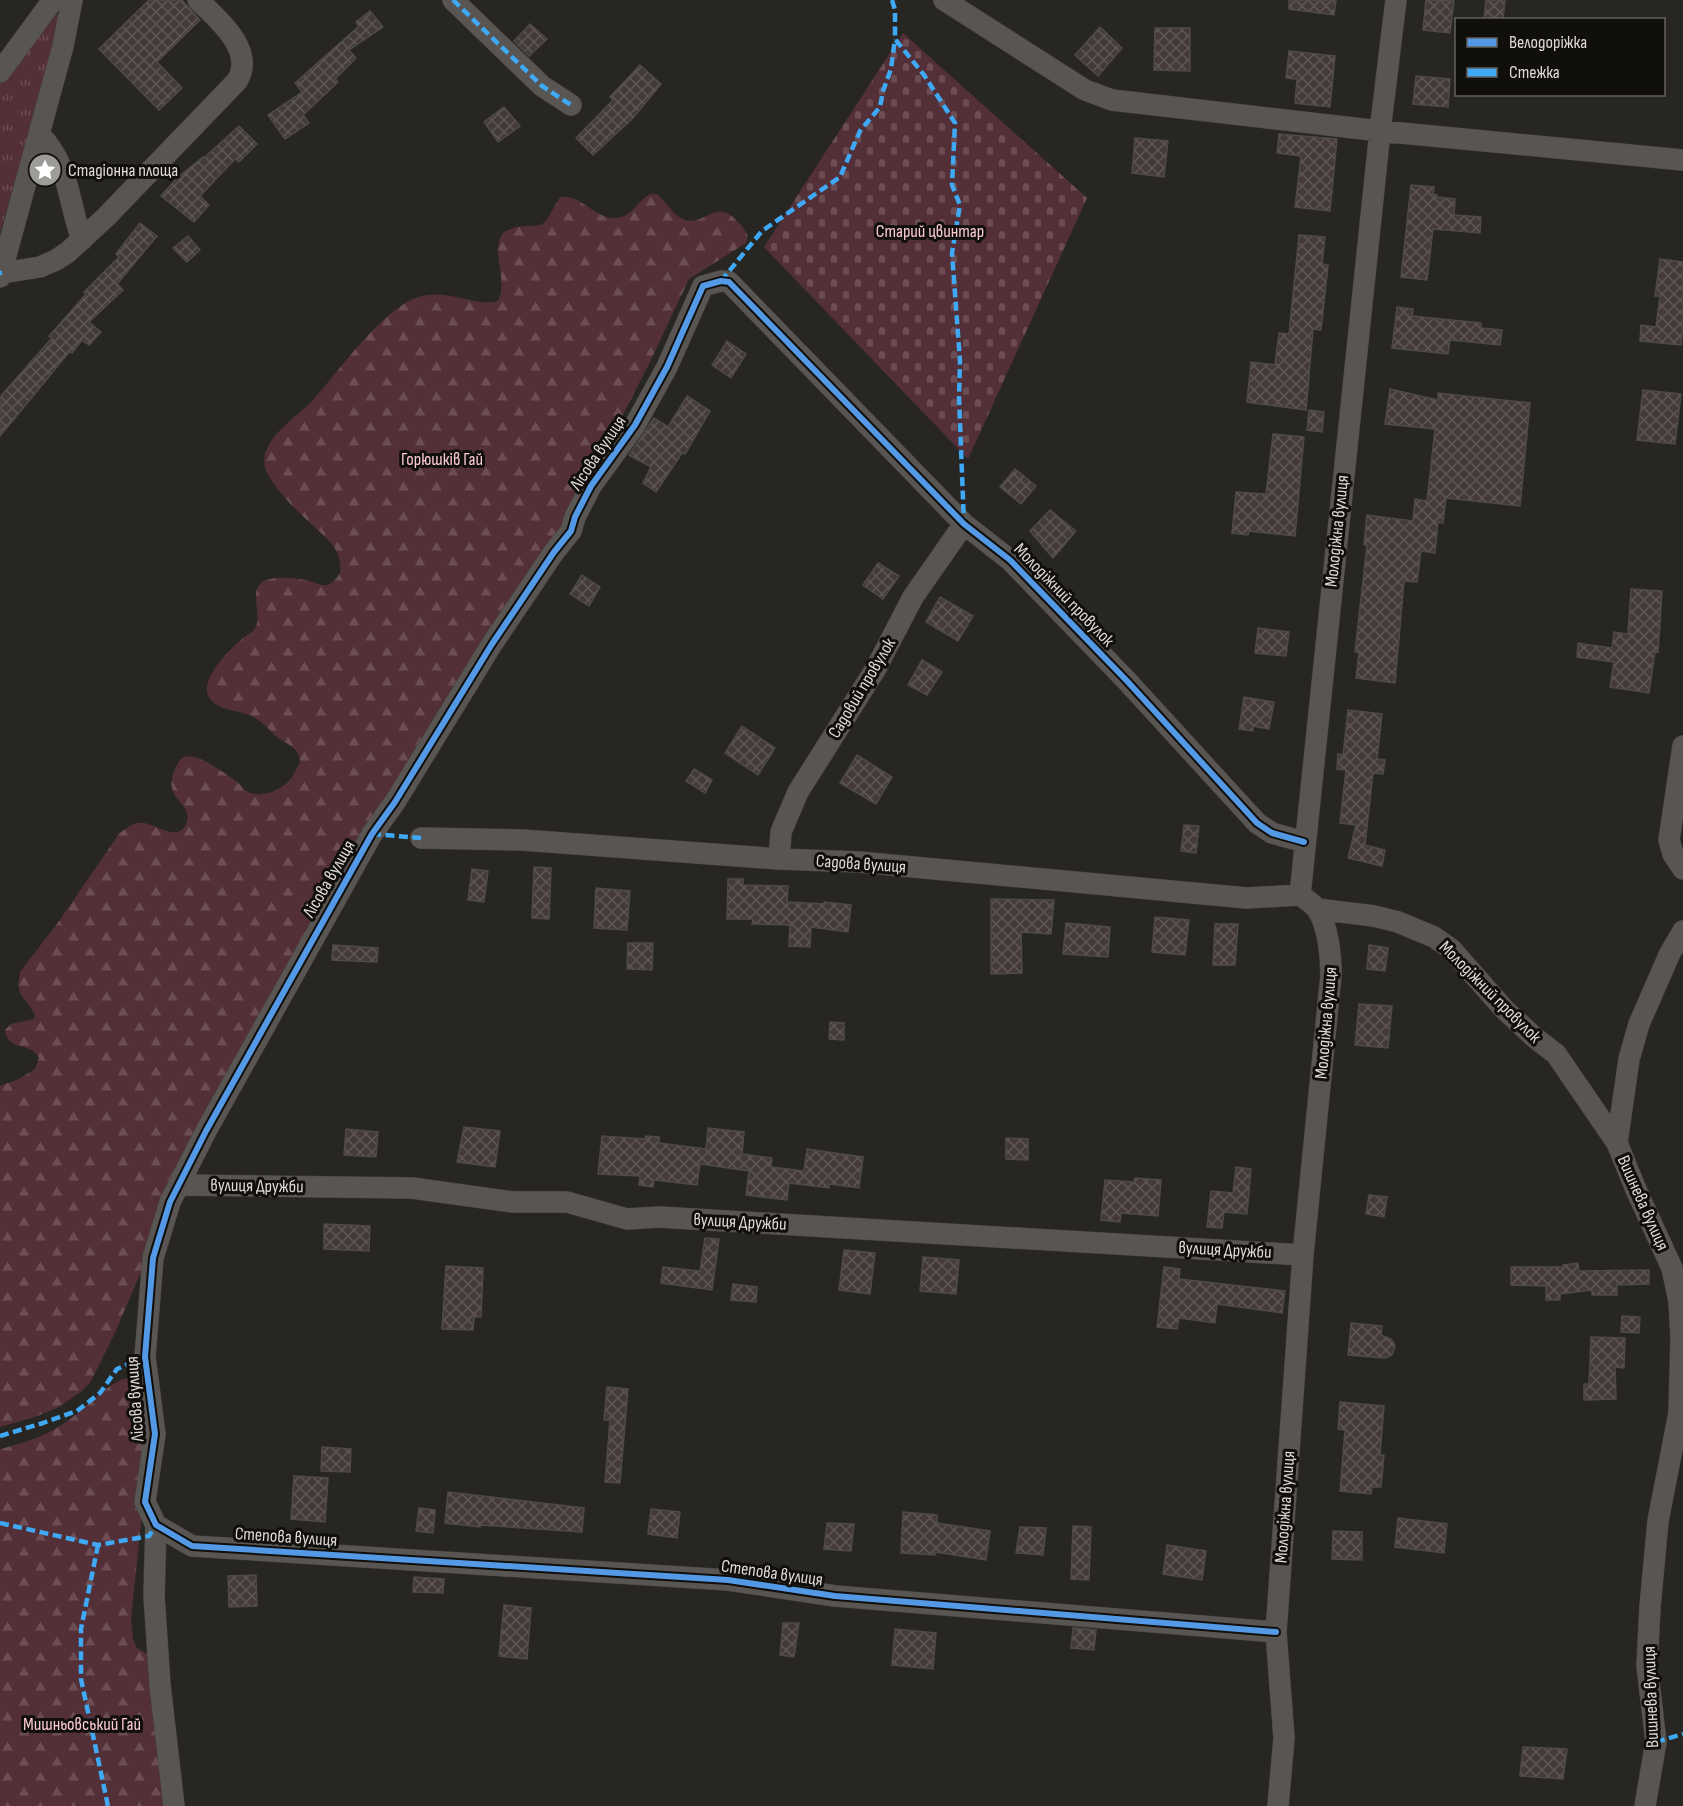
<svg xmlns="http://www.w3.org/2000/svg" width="1683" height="1806" font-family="'Sofia Sans Condensed',sans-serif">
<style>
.forest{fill:url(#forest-firs)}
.cemetery{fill:url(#cemetery-stones)}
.park{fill:url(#park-tufts)}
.building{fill:url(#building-cross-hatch);stroke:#4d4a48;stroke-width:1.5}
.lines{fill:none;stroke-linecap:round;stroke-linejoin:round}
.minor-casing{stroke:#464440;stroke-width:22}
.minor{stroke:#585553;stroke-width:21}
.quiet{stroke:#3fa9f5;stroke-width:4.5;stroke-dasharray:9 4.5;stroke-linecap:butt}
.cycleway-casing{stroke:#110f0c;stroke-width:10}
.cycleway{stroke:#5399e6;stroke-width:6}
.labels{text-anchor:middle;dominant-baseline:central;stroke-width:6;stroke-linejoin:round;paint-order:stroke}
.poi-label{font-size:18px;fill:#dedbd7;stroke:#110f0c;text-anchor:start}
.park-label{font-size:18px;fill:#fccad2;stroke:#110f0c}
.street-label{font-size:18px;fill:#dedbd7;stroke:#110f0c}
</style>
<defs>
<pattern id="forest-firs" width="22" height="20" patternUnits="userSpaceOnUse" patternTransform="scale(1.5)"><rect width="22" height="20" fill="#533037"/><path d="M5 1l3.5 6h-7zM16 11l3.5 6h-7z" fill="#6b4d53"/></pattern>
<pattern id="cemetery-stones" width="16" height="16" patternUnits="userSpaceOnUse" patternTransform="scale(1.5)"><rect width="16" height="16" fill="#533037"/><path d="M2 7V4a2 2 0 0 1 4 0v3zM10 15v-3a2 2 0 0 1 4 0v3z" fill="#6b4d53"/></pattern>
<pattern id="park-tufts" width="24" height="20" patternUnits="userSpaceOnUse" patternTransform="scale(1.5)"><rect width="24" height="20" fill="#533037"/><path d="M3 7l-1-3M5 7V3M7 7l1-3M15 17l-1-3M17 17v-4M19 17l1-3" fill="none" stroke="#6b4d53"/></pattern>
<pattern id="building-cross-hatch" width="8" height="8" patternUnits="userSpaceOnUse" patternTransform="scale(1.5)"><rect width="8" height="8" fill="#443b38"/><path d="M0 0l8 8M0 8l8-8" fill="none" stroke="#5f5754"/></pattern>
</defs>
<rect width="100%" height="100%" fill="#282623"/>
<path class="forest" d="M650 194H657C667 202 673 216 685 220 705 226 715 198 737 221 742 226 745 230 748 236L746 243 689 279 649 364 578 502 350 852 273 994 152 1246 114 1335 91 1381 82 1391 59 1407 35 1417 0 1427V1086L19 1079 35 1069 39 1058C30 1040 8 1053 5 1030L11 1024 34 1019 35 1014 20 993 18 985 20 972 57 924 119 834C126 828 134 821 144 823 157 825 181 844 187 821 192 801 160 799 176 767 178 763 180 758 185 757 197 752 227 775 237 782 242 786 245 792 251 793 259 796 271 793 278 789 289 784 296 772 300 761 299 757 300 756 297 752 292 745 282 741 276 736 269 730 263 722 255 718 241 709 215 712 208 695 201 678 230 649 242 639 245 636 250 634 253 631 266 618 246 590 264 581 274 576 294 578 305 580 312 581 320 586 327 585 333 583 337 578 340 573 344 548 323 536 308 521 294 508 278 492 269 476 265 470 263 462 265 454 274 429 296 418 313 400 339 371 378 315 413 299 445 285 474 308 498 301 509 281 489 248 504 232L516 227 541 225 546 221 560 197C582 193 598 224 621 217 633 214 639 200 650 194Z
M130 1377 135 1378 146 1387 144 1494 131 1619 133 1639 137 1648 149 1655 180 1806H0V1449C24 1443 49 1435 69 1420 89 1406 106 1383 130 1377Z"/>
<path class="cemetery" d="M903 33 1087 198 968 459 764 247Z"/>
<path class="park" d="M57 14 60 17 43 85 0 233V83L41 27 52 15Z"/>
<path class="building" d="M149 0H182L200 20 157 62 182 88 159 110 99 49Z
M1289 0H1336L1334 15 1289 9Z
M1426 0 1454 1 1450 33 1423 30Z
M1486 0H1505L1503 20H1484Z
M370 11 383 27 349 50 356 58 335 79 338 82 303 115 309 123 285 139 268 115 302 92 295 83 359 26 356 22Z
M530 24 547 39 529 56 514 41Z
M1100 27 1122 48 1098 76 1075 55Z
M1155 28H1190V71L1154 70Z
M1289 51 1335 56 1330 107 1295 103 1297 79 1286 78Z
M640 65 661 84 633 118 593 155 576 138 613 100 610 97Z
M1416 76 1450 79 1448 107 1413 104Z
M504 107 520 126 498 142 484 122Z
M239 126 257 144 239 162 235 159 200 196 209 205 194 222 161 196 177 178 203 157 204 158Z
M1279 134 1337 139 1330 211 1295 207 1301 156 1277 153Z
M1135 138 1168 141 1164 177 1132 173Z
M1411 185 1434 187 1433 194 1437 195 1436 197 1455 199 1454 215 1481 217 1480 233 1433 229 1427 280 1401 277Z
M140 223 157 236 117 284 123 290 89 322 101 332 89 345 82 340 72 353 70 351 0 436V397L52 338 49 336 86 294 84 292 119 257 116 254Z
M1299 235 1325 237 1322 264 1328 265 1321 330 1313 329 1306 410 1247 402 1251 362 1275 365 1279 333 1289 334Z
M188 236 200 250 187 262 173 248Z
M1660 259 1683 262V325L1681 345 1640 341 1641 325 1656 327 1660 296H1655Z
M1397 307 1413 309 1412 316 1481 323V328L1502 330 1500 345 1450 340 1448 354 1392 348Z
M727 341 746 354 731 378 712 365Z
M1390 389 1438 400V393L1530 403 1520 506 1446 498 1443 523 1438 522 1435 553 1421 551 1417 582 1404 581 1395 683 1356 678 1359 653 1355 652 1367 545H1364L1367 515 1413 521 1415 499 1427 501 1435 429 1385 424Z
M1643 390 1681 394 1675 444 1637 440Z
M687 396 710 411 685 454 682 453 656 492 643 483 651 467 629 455 654 418 668 427Z
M1309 410 1324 412 1322 432 1307 430Z
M1273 434 1304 437 1295 536 1249 531 1248 535 1232 533 1236 492 1266 494Z
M1015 469 1036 486 1021 504 1000 487Z
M1050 510 1076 531 1053 558 1030 531Z
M878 563 899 576 883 599 863 585Z
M582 575 600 587 589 606 570 594Z
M1631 589 1662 591 1658 652 1655 651 1649 693 1610 687 1614 662 1577 657 1578 643 1612 648 1614 632 1628 634Z
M940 597 973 616 958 641 926 622Z
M1258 628 1289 632 1286 656 1255 653Z
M922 660 942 672 927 695 908 685Z
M1244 697 1274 702 1269 729 1253 726V731L1239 729Z
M1348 710 1382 714 1377 759 1385 760 1383 774 1373 773 1365 845 1385 850 1382 866 1348 858 1356 825 1340 823 1346 770 1337 769 1338 754 1343 755Z
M742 726 775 748 758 775 725 753Z
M857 755 892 777 876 804 840 783Z
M694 769 712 780 705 793 686 781Z
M1184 825 1199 826 1196 853 1181 851Z
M534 867 551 868 549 919 532 918Z
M472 869 488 871 484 902 468 900Z
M728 879H743V885L788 886 787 902 824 904V902L851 905 848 932 811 927 810 947 789 946 790 925 752 924 753 919H727Z
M596 888 630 891 627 930 594 928Z
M991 899 1054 900 1051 934 1021 932 1022 973 991 974Z
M1155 917 1189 920 1185 955 1152 952Z
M1066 923 1110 927 1108 957 1063 954Z
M1215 924H1238L1235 965H1213Z
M628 943H653L652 970 627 969Z
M333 945 378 948 377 962 332 960Z
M1369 945 1388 948 1385 971 1367 969Z
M1359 1004 1392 1006 1388 1048 1355 1045Z
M830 1022 844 1023V1040L829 1039Z
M464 1127 500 1131 495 1167 457 1162Z
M708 1128 744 1132 742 1154 772 1158 771 1167 804 1171 807 1149 863 1157 859 1188 829 1184V1188L789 1183 787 1200 746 1195 749 1171 700 1164 697 1185 654 1180 653 1187 639 1185 640 1176 598 1174 602 1136 645 1139 646 1136 659 1137V1143L706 1149Z
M346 1129 378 1132 376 1157 344 1155Z
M1006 1138 1028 1139V1160L1006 1159Z
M1236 1167 1251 1169 1247 1214 1224 1212 1222 1228 1207 1227 1211 1191 1233 1193Z
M1135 1178 1161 1180 1158 1216 1121 1213 1120 1222 1101 1220 1105 1180 1134 1182Z
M1369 1195 1387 1197 1384 1217 1366 1214Z
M324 1224 370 1226 369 1251 324 1249Z
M705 1238 719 1239 712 1290 661 1283 663 1267 700 1271Z
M844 1250 875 1253 870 1294 839 1290Z
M923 1257 959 1260 956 1294 920 1291Z
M1578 1263 1579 1271 1649 1270V1284L1617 1285V1295H1592V1290L1560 1294V1300H1546V1286L1511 1285V1267H1564L1563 1265Z
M446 1266 483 1268 481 1317H474L473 1330 442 1329Z
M1164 1267 1180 1269 1179 1279 1285 1291 1282 1313 1217 1304 1215 1323 1179 1318 1177 1329 1157 1327Z
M733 1284 757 1287 756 1302 731 1300Z
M1622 1316 1640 1317 1639 1333 1621 1332Z
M1351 1323 1382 1326 1381 1335 1391 1339 1394 1343 1395 1347 1392 1355 1385 1358 1348 1355Z
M1591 1337 1625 1338 1624 1368 1615 1367 1616 1399 1584 1400V1384H1589Z
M607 1387 628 1389 620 1483 605 1482 610 1420H604Z
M1340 1402 1384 1406 1380 1455H1384L1381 1487H1372L1371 1494 1340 1491 1345 1430 1338 1429Z
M322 1447 351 1449 350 1472 321 1471Z
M294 1476 328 1478 325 1522 291 1519Z
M448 1492 584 1508 582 1532 480 1525V1527L445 1523Z
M419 1508 435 1510 433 1533 416 1531Z
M651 1509 680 1512 677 1538 648 1534Z
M903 1512 937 1515V1523L990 1531 986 1560 935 1552V1555L901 1553Z
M1398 1518 1447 1524 1444 1553 1395 1547Z
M827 1523 854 1524 851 1551 824 1549Z
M1073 1526 1091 1527 1089 1580 1071 1579Z
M1020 1527 1046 1528 1043 1555 1016 1553Z
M1333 1531 1362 1532V1560L1332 1559Z
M1167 1545 1206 1551 1202 1580 1163 1574Z
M256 1575 257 1606 229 1607 228 1576Z
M414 1577 444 1579 443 1593 413 1592Z
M504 1605 531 1608 527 1659 499 1656Z
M783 1623H799L794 1657 780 1655Z
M1073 1628 1096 1630 1094 1650 1071 1648Z
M895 1629 936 1633 933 1669 892 1665Z
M1523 1747 1567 1749 1563 1779 1520 1776Z"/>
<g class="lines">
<defs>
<path id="minor" d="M453 0 542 86 571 105
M944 0 1085 90 1112 100 1380 131 1683 160
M0 72 53 0
M39 134C70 165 68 202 82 240
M2 273 40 267 56 260 68 252 106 217 237 81C256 51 218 19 198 0
M0 277 63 46 72 0
M1683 746 1669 840 1673 854 1683 869
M421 838 522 840 779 859 859 862 1247 898 1300 895
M779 859 781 832 798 792 875 670 913 597 964 524
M1317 909 1374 916 1398 922 1434 937 1451 949 1504 1009 1534 1037 1556 1054 1617 1143
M179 1185 412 1188 513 1202H567L627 1219 659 1217 1303 1255
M156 1525 154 1595 160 1685 174 1806
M1276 1632 835 1596 728 1580 192 1546 156 1525 145 1502 155 1434 145 1357 153 1258 170 1202 206 1131 372 834 395 802 492 644 554 552 571 531 575 517 591 486 635 425 667 367 703 286 721 281 729 282 964 524 1010 560 1127 681 1257 823 1272 833 1304 842
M1278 1806 1284 1738 1276 1632 1303 1255 1331 975C1331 956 1328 923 1316 908 1312 903 1305 899 1300 895L1380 131 1396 0
M1645 1806 1656 1742 1647 1666 1650 1607 1658 1521 1679 1413 1681 1338 1679 1301 1672 1268 1637 1192 1617 1143 1629 1059 1639 1024 1670 953 1683 931"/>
</defs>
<use href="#minor" class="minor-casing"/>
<use href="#minor" class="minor"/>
<path class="quiet" d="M453 0 542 86 571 105
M892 0 895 10V39L924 75 955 123 952 185 960 205 952 253 960 361 959 397 964 524
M0 273H2
M721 281 762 231 840 177 860 131 880 107 883 91 891 69 895 39
M372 834 421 838
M0 1436 43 1423 77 1411 100 1393 117 1369 145 1357
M0 1523 98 1545 149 1536 156 1525
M98 1545 81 1629V1679L108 1806
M1656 1742 1683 1734"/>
<defs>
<path id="cycleway" d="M1276 1632 835 1596 728 1580 192 1546 156 1525 145 1502 155 1434 145 1357 153 1258 170 1202 206 1131 372 834 395 802 492 644 554 552 571 531 575 517 591 486 635 425 667 367 703 286 721 281 729 282 964 524 1010 560 1127 681 1257 823 1272 833 1304 842"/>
</defs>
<use href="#cycleway" class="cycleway-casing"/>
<use href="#cycleway" class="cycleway"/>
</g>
<defs>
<symbol id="sight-disc" viewBox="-11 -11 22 22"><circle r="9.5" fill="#9e9c98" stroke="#110f0c"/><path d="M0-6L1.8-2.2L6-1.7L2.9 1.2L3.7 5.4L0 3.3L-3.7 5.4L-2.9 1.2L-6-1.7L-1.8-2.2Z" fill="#fff"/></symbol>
</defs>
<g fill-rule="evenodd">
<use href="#sight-disc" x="26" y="151" width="38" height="38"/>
</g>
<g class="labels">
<g class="poi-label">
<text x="68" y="170">Стадіонна площа</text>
</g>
<g class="park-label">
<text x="930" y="231">Старий цвинтар</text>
<text x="442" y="459">Горюшків Гай</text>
<text x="82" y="1724">Мишньовський Гай</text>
</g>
<g class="street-label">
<text transform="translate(598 453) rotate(-56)">Лісова вулиця</text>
<text transform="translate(1337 531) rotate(-84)">Молодіжна вулиця</text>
<text transform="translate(1064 595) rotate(46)">Молодіжний провулок</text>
<text transform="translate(862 688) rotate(-59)">Садовий провулок</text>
<text transform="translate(861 864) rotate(4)">Садова вулиця</text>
<text transform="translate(329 879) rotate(-60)">Лісова вулиця</text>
<text transform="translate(1490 992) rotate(45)">Молодіжний провулок</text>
<text transform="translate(1326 1023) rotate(-85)">Молодіжна вулиця</text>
<text transform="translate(257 1186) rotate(1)">вулиця Дружби</text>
<text transform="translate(1643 1203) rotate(66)">Вишнева вулиця</text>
<text transform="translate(740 1222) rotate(3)">вулиця Дружби</text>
<text transform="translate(1225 1250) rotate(3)">вулиця Дружби</text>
<text transform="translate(135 1399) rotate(-94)">Лісова вулиця</text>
<text transform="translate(1285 1507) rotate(-86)">Молодіжна вулиця</text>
<text transform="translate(286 1537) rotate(4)">Степова вулиця</text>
<text transform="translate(772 1573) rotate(8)">Степова вулиця</text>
<text transform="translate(1651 1697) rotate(-92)">Вишнева вулиця</text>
</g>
</g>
<rect x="1455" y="18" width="210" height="78" fill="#110f0c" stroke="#63615d" stroke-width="1.5"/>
<rect x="1467" y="38" width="30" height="9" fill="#5399e6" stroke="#63615d" stroke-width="1.5"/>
<text x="1509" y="48" font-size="18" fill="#dedbd7">Велодоріжка</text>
<rect x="1467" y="68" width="30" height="9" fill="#3fa9f5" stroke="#63615d" stroke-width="1.5"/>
<text x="1509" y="78" font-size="18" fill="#dedbd7">Стежка</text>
</svg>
